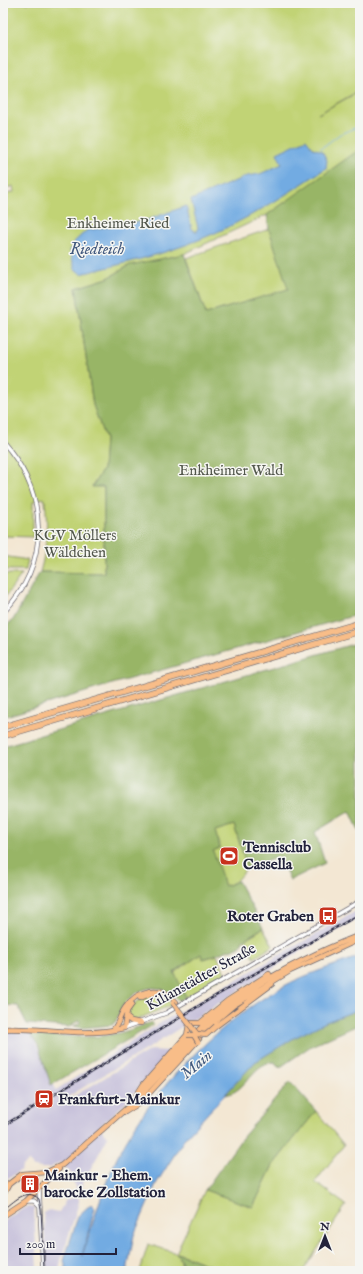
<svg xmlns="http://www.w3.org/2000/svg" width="363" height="1274" font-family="'IM FELL English',serif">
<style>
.industrial{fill:#c6c0da}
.green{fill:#c1d375;stroke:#727a58}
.forest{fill:#98b566;stroke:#5d6c50}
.water{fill:#72abe2;stroke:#4a668e}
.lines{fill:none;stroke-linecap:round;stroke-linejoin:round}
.stream{stroke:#72abe2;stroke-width:1}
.minor-casing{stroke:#6b6770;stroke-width:5}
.major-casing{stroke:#6b6770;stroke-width:6}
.highway-casing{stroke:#6b6770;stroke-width:7}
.minor{stroke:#fff;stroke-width:3.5}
.major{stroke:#f8bd88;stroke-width:4.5}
.highway{stroke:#f8bd88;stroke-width:5.5}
.tram{stroke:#22223b;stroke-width:1}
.rail-casing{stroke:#22223b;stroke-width:2.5}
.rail{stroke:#f6f6f2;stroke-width:1;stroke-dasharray:3;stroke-linecap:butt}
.major-bridge-casing{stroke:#6b6770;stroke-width:6;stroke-linecap:butt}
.major-bridge{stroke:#f8bd88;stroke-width:4.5}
.labels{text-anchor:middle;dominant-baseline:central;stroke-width:3;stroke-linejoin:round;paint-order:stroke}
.park-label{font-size:15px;fill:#52574c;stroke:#f6f6f2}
.poi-label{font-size:15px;font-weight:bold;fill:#22223b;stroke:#f6f6f2;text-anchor:start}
.street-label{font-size:15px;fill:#22223b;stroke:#f6f6f2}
.water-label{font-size:16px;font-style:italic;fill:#42597e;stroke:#f6f6f2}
</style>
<rect width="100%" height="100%" fill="#f6f6f2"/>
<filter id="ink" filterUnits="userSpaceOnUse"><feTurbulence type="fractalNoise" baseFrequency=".025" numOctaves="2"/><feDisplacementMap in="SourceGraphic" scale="8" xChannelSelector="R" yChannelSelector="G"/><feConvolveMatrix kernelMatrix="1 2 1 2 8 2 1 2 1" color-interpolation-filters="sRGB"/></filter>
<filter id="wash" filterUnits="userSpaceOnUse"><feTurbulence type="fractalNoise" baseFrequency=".012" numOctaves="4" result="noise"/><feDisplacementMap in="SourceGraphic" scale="16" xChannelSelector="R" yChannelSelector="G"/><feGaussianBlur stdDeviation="0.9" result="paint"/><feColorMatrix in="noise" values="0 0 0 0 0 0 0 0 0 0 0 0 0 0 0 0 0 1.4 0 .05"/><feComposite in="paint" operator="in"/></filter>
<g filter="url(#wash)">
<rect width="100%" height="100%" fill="#f3e7d3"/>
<path class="industrial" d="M360 909V917L293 956 150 1047 61 1101 59 1099 61 1104 150 1050 171 1051 125 1103 99 1127 108 1137 77 1194 71 1173 60 1162 50 1168H42L34 1167 28 1161 22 1166 21 1170 5 1180 3 1185V1032H31L56 1090 167 1019Z
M72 1198H79V1202L61 1260 59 1271H46L44 1213 49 1210 59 1212 66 1200Z
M28 1207 34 1208 37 1271H3V1222L21 1209Z"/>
<path class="green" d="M3 3H360V90L318 114 360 91V164L284 203 267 215 184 254 128 266 108 278 76 288 93 405 105 439 103 470 92 486 104 487V573L40 572C47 548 48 527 45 501L43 498 33 502V537L3 536V195L14 192 13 186 3 190Z
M269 229 289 289 206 314 186 258Z
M3 556 28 560 26 570H3Z
M3 574H22L3 600Z
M234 825 247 868 235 882 225 886 212 851 220 848 215 831Z
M263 928 273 946 254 958 245 939Z
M201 954 204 959 217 955 226 975 186 997 174 973Z
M157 995 166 998 172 1005 135 1020 128 1017V1012C135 1000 143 997 157 995Z
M316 1111 344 1145 315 1182 346 1205 303 1271H225L177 1253 181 1260 182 1271H140L148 1244 176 1253 205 1190 253 1207 273 1165Z"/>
<path class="forest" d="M360 149V614L112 684 3 717V628L13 620 40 572 104 573V487H92L103 469 105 439 93 405 76 288 108 278 130 265 184 254 206 314 288 289 269 229 267 215Z
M360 642V833L350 811 315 832 325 863 290 880 279 857 247 868 234 825 215 831 220 848 213 851 225 886 238 881 263 928 243 940 241 946 203 959 201 954 174 972 186 997 179 1001C162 981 138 985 123 1006 119 1012 118 1021 112 1025L82 1028 74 1026 80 1023 79 1020 69 1027 27 1024 18 1006 3 1005V746Z
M360 1009V1024L311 1046 282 1066 278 1067 275 1062C255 1062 249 1084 234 1092 232 1093 228 1094 225 1095 235 1084 245 1071 256 1061 286 1038 324 1021 360 1009Z
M152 1022 153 1025 51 1085 38 1045 31 1035 32 1033 37 1036 39 1035C64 1035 89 1040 114 1034 127 1032 140 1026 152 1022Z
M290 1082 316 1111 273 1165 253 1207 205 1190 242 1138Z
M176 1253 225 1271H182L181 1260Z"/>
<path class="water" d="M306 139 313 148 322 151 327 160 326 168C286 195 246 221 201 239 163 255 121 264 81 274L75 269 70 251 74 242 87 230 144 221 186 206 192 229 197 232 198 228 191 200 247 176 260 174 282 164 277 153Z
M360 956V1009L326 1022 294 1038 255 1062 185 1138 156 1184 134 1235 127 1271H67L64 1261 78 1216 91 1204 95 1208 82 1256C94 1222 102 1187 119 1154 152 1089 220 1021 284 986 308 973 334 966 360 956Z"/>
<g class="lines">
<path class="stream" d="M320 149 340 134 360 126"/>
</g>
</g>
<g filter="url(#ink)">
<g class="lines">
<defs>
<path id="minor" d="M3 442C48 493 52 562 3 613
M124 1028 166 1013 360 901
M39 1188 43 1271
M26 1201H34L40 1207"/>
<path id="major" d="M140 998 150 994 157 993
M126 1017 131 1021 141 1023
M191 1023H200L227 1001 269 974
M216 1026 272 984
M124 1028 127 1011 132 1004
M3 1029C44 1027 83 1038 124 1028
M113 1030C119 1023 120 1015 125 1008 137 990 161 983 176 1002
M143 1090C158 1072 173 1054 190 1038 238 991 298 959 360 935
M133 1101 143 1085 187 1035 189 1024
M125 1112 141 1102 199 1039
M3 1195 9 1184 22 1174 47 1172 62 1165 137 1099 194 1039 234 1005 290 971 360 939
M3 1216 26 1201 59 1169"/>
<path id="highway" d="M3 727 360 623
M3 736 360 631"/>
</defs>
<use href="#minor" class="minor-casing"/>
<use href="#major" class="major-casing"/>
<use href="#highway" class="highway-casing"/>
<use href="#minor" class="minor"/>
<use href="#major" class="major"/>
<use href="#highway" class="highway"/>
<path class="tram" d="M3 1210C14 1202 26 1187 39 1199L41 1210 44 1271"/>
<defs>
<path id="rail" d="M3 1126 210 999 360 914"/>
</defs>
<use href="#rail" class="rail-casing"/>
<use href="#rail" class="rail"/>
<defs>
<path id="major-bridge" d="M173 1003 197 1034 206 1035 216 1026
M187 1035H194L198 1042"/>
</defs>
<use href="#major-bridge" class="major-bridge-casing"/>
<use href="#major-bridge" class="major-bridge"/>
</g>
</g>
<defs>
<symbol id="stadium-square" viewBox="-11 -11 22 22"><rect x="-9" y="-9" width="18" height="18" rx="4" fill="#c8321e" stroke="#f6f6f2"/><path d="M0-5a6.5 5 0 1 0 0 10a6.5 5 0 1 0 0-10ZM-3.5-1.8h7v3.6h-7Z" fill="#fff"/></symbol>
<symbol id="bus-square" viewBox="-11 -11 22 22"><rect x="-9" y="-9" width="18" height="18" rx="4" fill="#c8321e" stroke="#f6f6f2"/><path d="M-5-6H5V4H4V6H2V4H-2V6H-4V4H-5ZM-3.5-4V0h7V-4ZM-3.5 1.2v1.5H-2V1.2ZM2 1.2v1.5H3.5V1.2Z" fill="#fff"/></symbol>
<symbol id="station-square" viewBox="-11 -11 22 22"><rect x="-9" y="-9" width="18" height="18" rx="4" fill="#c8321e" stroke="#f6f6f2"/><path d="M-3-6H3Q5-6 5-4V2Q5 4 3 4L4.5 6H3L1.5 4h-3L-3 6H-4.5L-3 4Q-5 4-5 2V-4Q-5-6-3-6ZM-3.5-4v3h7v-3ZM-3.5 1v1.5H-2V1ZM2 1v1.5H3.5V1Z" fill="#fff"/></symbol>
<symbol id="building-square" viewBox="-11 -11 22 22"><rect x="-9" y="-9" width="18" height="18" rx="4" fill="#c8321e" stroke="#f6f6f2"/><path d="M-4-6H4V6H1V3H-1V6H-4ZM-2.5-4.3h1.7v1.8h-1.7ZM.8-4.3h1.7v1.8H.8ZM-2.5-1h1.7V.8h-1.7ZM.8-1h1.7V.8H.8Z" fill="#fff"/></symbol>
</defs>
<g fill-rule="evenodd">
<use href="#stadium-square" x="218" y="845" width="22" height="22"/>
<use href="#bus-square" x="317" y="905" width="22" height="22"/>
<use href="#station-square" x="33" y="1088" width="22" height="22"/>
<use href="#building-square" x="19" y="1173" width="22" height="22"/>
</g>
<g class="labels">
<g class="park-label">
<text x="118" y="223">Enkheimer Ried</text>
<text x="231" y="470">Enkheimer Wald</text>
<text x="75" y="535">KGV Möllers<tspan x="75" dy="17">Wäldchen</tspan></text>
</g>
<g class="poi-label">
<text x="243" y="847">Tennisclub<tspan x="243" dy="17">Cassella</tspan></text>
<text x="314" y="916" text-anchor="end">Roter Graben</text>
<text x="58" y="1099">Frankfurt-Mainkur</text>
<text x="44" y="1175">Mainkur - Ehem.<tspan x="44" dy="17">barocke Zollstation</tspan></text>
</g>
<g class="street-label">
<text transform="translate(201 977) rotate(-29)">Kilianstädter Straße</text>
</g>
<g class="water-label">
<text x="97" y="250">Riedteich</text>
<text transform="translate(197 1065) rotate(-40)">Main</text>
</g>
</g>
<rect width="363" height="1274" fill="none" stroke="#f6f6f2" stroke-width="16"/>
<g transform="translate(325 1236)" stroke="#f6f6f2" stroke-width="3" paint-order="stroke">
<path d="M0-3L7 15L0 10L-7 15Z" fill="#22223b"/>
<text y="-6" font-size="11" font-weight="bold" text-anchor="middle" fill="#22223b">N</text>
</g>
<path d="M20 1248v6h96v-6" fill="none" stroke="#22223b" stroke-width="2"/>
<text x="26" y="1248" font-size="12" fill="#22223b" stroke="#f6f6f2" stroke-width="3" paint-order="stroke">200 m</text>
</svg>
